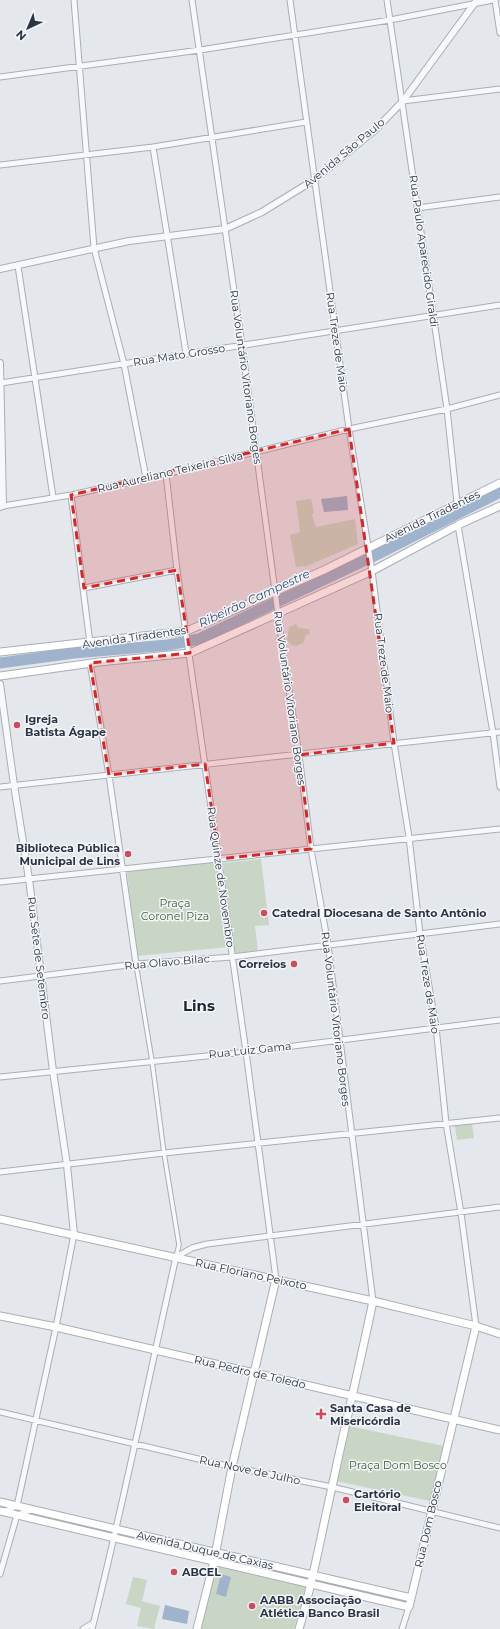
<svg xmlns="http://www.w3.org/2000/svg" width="500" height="1629" font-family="Montserrat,sans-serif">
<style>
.green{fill:#c9d6c5}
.water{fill:#9fb4cc}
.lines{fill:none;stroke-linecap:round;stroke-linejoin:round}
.river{stroke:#9fb4cc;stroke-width:11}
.pedestrian-casing{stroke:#a9aeb7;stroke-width:5.5}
.minor-casing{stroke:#a9aeb7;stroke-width:7}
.tertiary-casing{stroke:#a9aeb7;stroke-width:8}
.secondary-casing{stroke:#a9aeb7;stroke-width:9}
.pedestrian{stroke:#f7f8fa;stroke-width:3.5}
.minor{stroke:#f7f8fa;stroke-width:5}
.tertiary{stroke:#f7f8fa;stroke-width:6}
.secondary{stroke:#fff;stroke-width:7}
.marked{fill:#d62828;fill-opacity:0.2;stroke:#d62828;stroke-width:3;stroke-dasharray:8 5;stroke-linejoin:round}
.poi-dot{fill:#d1495b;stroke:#f4f6f9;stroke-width:1.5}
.labels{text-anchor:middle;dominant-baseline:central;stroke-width:3;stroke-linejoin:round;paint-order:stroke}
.street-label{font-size:11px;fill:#2b3445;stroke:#f4f6f9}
.poi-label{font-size:11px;font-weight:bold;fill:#2b3445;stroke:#f4f6f9;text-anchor:start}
.park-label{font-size:11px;fill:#3f6138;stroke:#f4f6f9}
.water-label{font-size:12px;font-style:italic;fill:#34527a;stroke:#f4f6f9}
.district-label{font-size:15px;font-weight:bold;fill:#1d2536;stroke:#f4f6f9}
</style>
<rect width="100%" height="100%" fill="#e4e7ec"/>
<path class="green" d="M311 499 314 513 312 514 316 527 355 519 358 544 307 566 296 567 290 535 300 532 296 501Z
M296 624 298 628 309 629 310 634 306 635 303 643 296 646 291 645 287 640 289 627Z
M261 859 269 925 255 926 258 951 232 954 223 863Z
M217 861 228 947 137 956 127 872Z
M472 1124 474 1138 457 1140 455 1126Z
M349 1426 444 1446 430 1501 336 1481Z
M215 1562 306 1584 294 1629H199Z
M133 1577 147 1580 142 1601 160 1606 154 1629 137 1626 141 1608 126 1604Z"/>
<path class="water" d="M347 496 348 510 324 512 321 499Z
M221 1574 231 1577 226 1597 216 1594Z
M165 1605 189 1611 187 1624 162 1619Z"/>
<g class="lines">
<path class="river" d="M0 663 74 653 168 645 199 639 378 554 500 492"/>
<defs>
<path id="pedestrian" d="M136 964 152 1061 164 1153 179 1245 176 1257"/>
<path id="minor" d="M74 0 94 248 124 364 146 478
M192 0 242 346 284 658 299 755 311 849 328 945 373 1301
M290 0 349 429 372 571 394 743 409 837 420 934 436 1027 446 1123 461 1213 476 1326
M387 0 447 409 457 503
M495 0 500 33
M0 77 200 50 390 20 493 0
M403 101 500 89
M153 147 186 353
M0 165 153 147 306 122
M417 208 500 197
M18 266 53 497
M1 383 500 305
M166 474 177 570 246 1052 276 1279
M71 495 90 643
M3 506 71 495 166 474 349 429 447 409 500 395
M458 525 493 733 500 787
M84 588 177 570
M90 663 109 775 136 964
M0 787 500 732
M0 882 500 829
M0 981 136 964 232 957 500 924
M0 1077 246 1052 500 1020
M0 1172 164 1153 500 1118
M0 1412 232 1467 332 1487 500 1528
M5 1511 17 1506 56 1327 74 1234
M0 1574 17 1515 31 1510
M83 1629 93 1623
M92 1629C123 1506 148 1381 176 1257L192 1248 207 1244 500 1207
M402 1629 409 1607"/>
<path id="tertiary" d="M0 269 129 241 225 229 262 212 314 180 375 130 403 101 477 0
M0 363 3 506 0 507
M0 684 14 785 29 879 53 1071 67 1165 74 1234"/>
<path id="secondary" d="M0 652 187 631 324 570 500 483
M0 676 99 662 190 653 372 571 458 525 500 506
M0 1219 373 1301 476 1326 500 1334
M0 1316 56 1327 500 1430
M0 1502 411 1598
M0 1511 409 1607 476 1326
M197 1629 214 1561 232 1467 276 1279
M299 1629C313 1582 321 1535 332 1487 345 1425 360 1364 373 1301"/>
</defs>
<use href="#pedestrian" class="pedestrian-casing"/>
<use href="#minor" class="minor-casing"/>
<use href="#tertiary" class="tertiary-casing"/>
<use href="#secondary" class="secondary-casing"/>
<use href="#pedestrian" class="pedestrian"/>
<use href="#minor" class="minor"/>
<use href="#tertiary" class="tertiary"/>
<use href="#secondary" class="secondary"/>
</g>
<path class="marked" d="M349 429 394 743 299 755 311 849 219 859 205 764 109 775 90 663 190 653 177 570 84 588 71 495Z"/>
<g class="poi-dot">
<circle cx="17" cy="725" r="4"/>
<circle cx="128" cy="854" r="4"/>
<circle cx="264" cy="913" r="4"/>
<circle cx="294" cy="964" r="4"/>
<path d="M319 1408h4v4h4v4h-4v4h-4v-4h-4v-4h4z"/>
<circle cx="346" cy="1500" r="4"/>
<circle cx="174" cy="1572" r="4"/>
<circle cx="252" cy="1606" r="4"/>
</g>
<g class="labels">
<g class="street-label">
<text transform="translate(344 153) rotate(-40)">Avenida São Paulo</text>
<text transform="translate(424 251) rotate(82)">Rua Paulo Aparecido Giraldi</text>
<text transform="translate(337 342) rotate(82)">Rua Treze de Maio</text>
<text transform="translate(179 355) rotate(-9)">Rua Mato Grosso</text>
<text transform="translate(246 377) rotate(82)">Rua Voluntário Vitoriano Borges</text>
<text transform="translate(170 472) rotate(-13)">Rua Aureliano Teixeira Silva</text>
<text transform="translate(432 516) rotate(-26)">Avenida Tiradentes</text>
<text transform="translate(134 637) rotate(-8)">Avenida Tiradentes</text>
<text transform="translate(384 663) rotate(83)">Rua Treze de Maio</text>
<text transform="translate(290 698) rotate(82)">Rua Voluntário Vitoriano Borges</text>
<text transform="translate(221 877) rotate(82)">Rua Quinze de Novembro</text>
<text transform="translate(39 958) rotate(83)">Rua Sete de Setembro</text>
<text transform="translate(167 962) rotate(-5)">Rua Olavo Bilac</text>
<text transform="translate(428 984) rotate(81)">Rua Treze de Maio</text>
<text transform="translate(336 1019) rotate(83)">Rua Voluntário Vitoriano Borges</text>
<text transform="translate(250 1050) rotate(-6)">Rua Luiz Gama</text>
<text transform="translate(251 1274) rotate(12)">Rua Floriano Peixoto</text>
<text transform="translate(250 1372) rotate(13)">Rua Pedro de Toledo</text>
<text transform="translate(250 1470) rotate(12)">Rua Nove de Julho</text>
<text transform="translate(428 1524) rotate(-77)">Rua Dom Bosco</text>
<text transform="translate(205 1550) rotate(13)">Avenida Duque de Caxias</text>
</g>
<g class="poi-label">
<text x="25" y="719">Igreja<tspan x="25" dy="13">Batista Ágape</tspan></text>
<text x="120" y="848" text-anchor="end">Biblioteca Pública<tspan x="120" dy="13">Municipal de Lins</tspan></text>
<text x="272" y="913">Catedral Diocesana de Santo Antônio</text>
<text x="286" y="964" text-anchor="end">Correios</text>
<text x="330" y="1408">Santa Casa de<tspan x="330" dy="13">Misericórdia</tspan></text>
<text x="354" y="1494">Cartório<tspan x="354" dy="13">Eleitoral</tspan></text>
<text x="182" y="1572">ABCEL</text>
<text x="260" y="1600">AABB Associação<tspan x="260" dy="13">Atlética Banco Brasil</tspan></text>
</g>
<g class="park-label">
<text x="175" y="903">Praça<tspan x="175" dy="13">Coronel Piza</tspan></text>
<text x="398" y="1465">Praça Dom Bosco</text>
</g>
<g class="water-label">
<text transform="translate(254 598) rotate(-25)">Ribeirão Campestre</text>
</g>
<g class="district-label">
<text x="199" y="1005">Lins</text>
</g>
</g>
<g transform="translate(28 28) rotate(224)" stroke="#f4f6f9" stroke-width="3" paint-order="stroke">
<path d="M0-3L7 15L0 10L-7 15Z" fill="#2b3445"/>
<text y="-6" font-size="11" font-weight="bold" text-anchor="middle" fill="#2b3445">N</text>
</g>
</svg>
